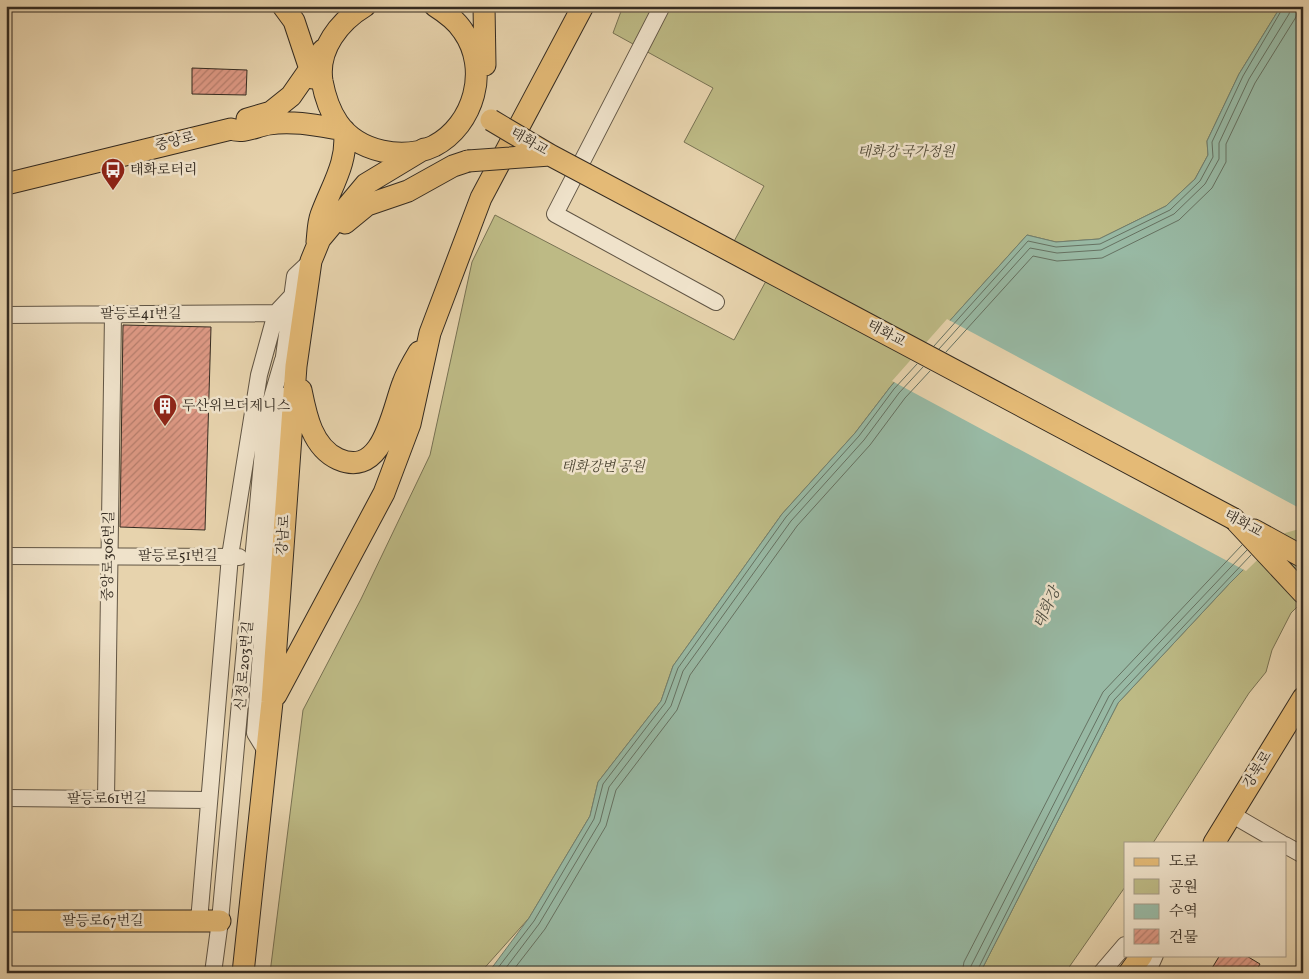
<svg xmlns="http://www.w3.org/2000/svg" width="1309" height="979" font-family="Vollkorn,'Noto Serif KR',serif">
<style>
.green{fill:#bdba85;stroke:#787253}
.water{fill:#98b9a4;stroke:#708070}
.pier{fill:#e7d3ad}
.lines{fill:none;stroke-linecap:round;stroke-linejoin:round}
.shore{stroke:#667262;stroke-width:1}
.building{fill:url(#building-hatch);stroke:#342b21}
.minor-casing{stroke:#615544;stroke-width:18}
.major-casing{stroke:#342b21;stroke-width:23}
.minor{stroke:#efe2ca;stroke-width:16}
.major{stroke:#e4ba76;stroke-width:21}
.major-bridge-casing{stroke:#342b21;stroke-width:23;stroke-linecap:butt}
.major-bridge{stroke:#e4ba76;stroke-width:21}
.labels{text-anchor:middle;dominant-baseline:central;stroke-width:5;stroke-linejoin:round;paint-order:stroke}
.street-label{font-size:14px;fill:#342b21;stroke:#efe2ca}
.park-label{font-size:14px;font-style:italic;fill:#4f4835;stroke:#efe2ca}
.poi-label{font-size:14px;fill:#342b21;stroke:#efe2ca;text-anchor:start}
.water-label{font-size:15px;font-style:italic;fill:#4d4e42;stroke:#efe2ca}
</style>
<defs>
<pattern id="building-hatch" width="6" height="6" patternUnits="userSpaceOnUse" patternTransform="scale(1.25)"><rect width="6" height="6" fill="#df9a86"/><path d="M-1 1l2-2M0 6l6-6M5 7l2-2" fill="none" stroke="#b67e6d"/></pattern>
</defs>
<rect width="100%" height="100%" fill="#e7d3ad"/>
<filter id="stains"><feTurbulence type="fractalNoise" baseFrequency=".004" numOctaves="4"/><feColorMatrix values="0 0 0 0 .2 0 0 0 0 .09 0 0 0 0 .02 0 0 0 .5 -.17"/></filter>
<radialGradient id="worn" r=".72"><stop offset=".6" stop-color="#630" stop-opacity="0"/><stop offset="1" stop-color="#630" stop-opacity=".3"/></radialGradient>
<path class="green" d="M623 6H1281L1239 74 1207 141 1208 155 1195 179 1166 206 1099 239 1056 242 1027 235 891 386 855 433 782 514 673 666 661 701 598 782 590 816 529 918 480 973H270L303 710 361 599 430 455 472 262 495 215 734 340 766 281 725 258 764 186 684 142 713 88 613 33Z
M1303 525V601L1291 613 1272 650 1266 672 1249 693 1153 843H1125V887L1065 973H980L1118 703 1229 584 1283 530Z"/>
<path class="water" d="M1281 6H1303V525L1283 530 1229 584 1118 703 980 973H488L529 918 590 816 598 782 661 701 673 666 782 514 855 433 891 386 1027 235 1056 242 1099 239 1166 206 1195 179 1208 155 1207 141 1239 74Z"/>
<path class="pier" d="M947 319 1303 510V528L1285 533 1246 571 892 381Z"/>
<g class="lines">
<path class="shore" d="M934 346 1028 241 1056 247 1100 244 1170 210 1200 181 1213 157 1212 142 1243 76 1284 6
M939 349 1030 248 1057 253 1101 250 1174 214 1205 184 1219 159V143L1249 79 1289 14 1291 6
M946 352 1033 256 1057 261 1102 258 1179 220 1212 188 1226 162V144L1255 83 1296 17 1298 6
M494 973 534 921 594 819 603 784 665 703 678 668 786 517 859 436 894 389 917 364
M502 973 539 924 600 822 609 787 671 706 683 671 791 521 864 440 899 393 923 367
M511 973 545 929 606 826 616 790 677 710 690 675 797 526 870 445 905 398 930 371
M962 973 964 962 1103 692 1242 545
M970 973 971 966 1109 696 1247 550
M976 973 1114 700 1251 555"/>
</g>
<path class="building" d="M192 68 247 70 246 95 192 94Z
M123 325 211 327 205 530 120 527Z
M1220 955H1245L1260 964 1255 973H1209Z"/>
<g class="lines">
<defs>
<path id="minor" d="M662 6 555 214 716 302
M6 315 276 313
M282 371 295 276 311 261
M6 556 239 557
M266 751 255 733 280 395
M6 798 209 800
M106 799 113 314
M1231 814 1281 843
M1285 845 1303 855
M199 921 230 556 259 375 276 313 291 297
M213 973 220 921 266 418 283 360
M1101 973 1125 945
M1147 973 1155 955"/>
<path id="major" d="M283 6 294 21 313 78
M365 6C340 21 317 49 322 81 325 97 329 110 338 123 358 152 403 161 434 146 474 125 490 69 463 31 456 20 446 13 435 6
M484 6 485 65
M247 119 271 112 291 96 323 50
M6 184 231 129C243 134 256 126 269 124 294 120 320 126 344 130
M345 223 367 205 408 191 453 166 468 161
M317 242C318 233 318 223 321 215 331 187 349 161 344 130
M301 390C306 415 312 447 338 459 383 479 392 411 403 383 407 372 413 362 419 352
M1234 519 1303 593
M1254 530 1303 557
M276 695 384 493 410 424 430 333 481 198 583 6
M1214 843 1303 698
M6 921H220
M243 973 272 702 296 366 311 261 320 239 366 184 424 149
M1129 973 1142 955"/>
</defs>
<use href="#minor" class="minor-casing"/>
<use href="#major" class="major-casing"/>
<use href="#minor" class="minor"/>
<use href="#major" class="major"/>
<defs>
<path id="major-bridge" d="M491 120 550 155 1234 519
M468 161 550 155"/>
</defs>
<use href="#major-bridge" class="major-bridge-casing"/>
<use href="#major-bridge" class="major-bridge"/>
</g>
<defs>
<symbol id="bus-pin" viewBox="-11 -11 22 30"><path d="M0 17L-7.5 6A9.5 9.5 0 1 1 7.5 6Z" fill="#8f2418" stroke="#efe2ca"/><path d="M-5-6H5V4H4V6H2V4H-2V6H-4V4H-5ZM-3.5-4V0h7V-4ZM-3.5 1.2v1.5H-2V1.2ZM2 1.2v1.5H3.5V1.2Z" fill="#fff"/></symbol>
<symbol id="building-pin" viewBox="-11 -11 22 30"><path d="M0 17L-7.5 6A9.5 9.5 0 1 1 7.5 6Z" fill="#8f2418" stroke="#efe2ca"/><path d="M-4-6H4V6H1V3H-1V6H-4ZM-2.5-4.3h1.7v1.8h-1.7ZM.8-4.3h1.7v1.8H.8ZM-2.5-1h1.7V.8h-1.7ZM.8-1h1.7V.8H.8Z" fill="#fff"/></symbol>
</defs>
<g fill-rule="evenodd">
<use href="#bus-pin" x="99" y="156" width="28" height="38"/>
<use href="#building-pin" x="151" y="392" width="28" height="38"/>
</g>
<g class="labels">
<g class="street-label">
<text transform="translate(175 142) rotate(-14)">중앙로</text>
<text transform="translate(529 142) rotate(30)">태화교</text>
<text x="141" y="314">팔등로41번길</text>
<text transform="translate(886 334) rotate(28)">태화교</text>
<text transform="translate(1243 524) rotate(29)">태화교</text>
<text transform="translate(284 535) rotate(-86)">강남로</text>
<text transform="translate(109 556) rotate(-89)">중앙로306번길</text>
<text x="178" y="556">팔등로51번길</text>
<text transform="translate(245 666) rotate(-85)">신정로203번길</text>
<text transform="translate(1258 770) rotate(-58)">강북로</text>
<text x="107" y="799">팔등로61번길</text>
<text x="103" y="921">팔등로67번길</text>
</g>
<g class="park-label">
<text x="906" y="152">태화강 국가정원</text>
<text x="603" y="467">태화강변 공원</text>
</g>
<g class="poi-label">
<text x="130" y="170">태화로터리</text>
<text x="182" y="406">두산위브더제니스</text>
</g>
<g class="water-label">
<text transform="translate(1048 608) rotate(-66)">태화강</text>
</g>
</g>
<rect width="1309" height="979" fill="none" stroke="#e7d3ad" stroke-width="25"/>
<rect x="8" y="8" width="1294" height="964" fill="none" stroke="#342b21" stroke-width="2.5"/>
<rect x="12" y="12" width="1284" height="954" fill="none" stroke="#342b21"/>
<rect x="1124" y="842" width="162" height="115" fill="#efe2ca" stroke="#a49986"/>
<rect x="1134" y="858" width="25" height="8" fill="#e4ba76" stroke="#a49986"/>
<text x="1169" y="866" font-size="15" fill="#342b21">도로</text>
<rect x="1134" y="879" width="25" height="15" fill="#bdba85" stroke="#a49986"/>
<text x="1169" y="892" font-size="15" fill="#342b21">공원</text>
<rect x="1134" y="904" width="25" height="15" fill="#98b9a4" stroke="#a49986"/>
<text x="1169" y="916" font-size="15" fill="#342b21">수역</text>
<rect x="1134" y="929" width="25" height="15" fill="url(#building-hatch)" stroke="#a49986"/>
<text x="1169" y="942" font-size="15" fill="#342b21">건물</text>
<rect width="100%" height="100%" filter="url(#stains)"/>
<rect width="100%" height="100%" fill="url(#worn)"/>
</svg>
